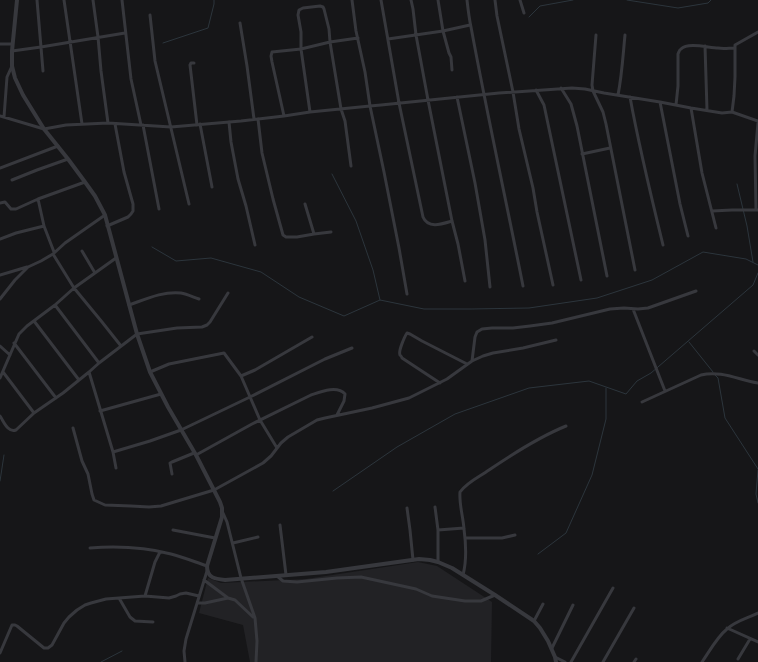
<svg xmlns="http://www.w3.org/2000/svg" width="758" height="662" font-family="'DM Sans',sans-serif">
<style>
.built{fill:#222225}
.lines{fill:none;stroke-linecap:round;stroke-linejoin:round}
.stream{stroke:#2c353c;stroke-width:1}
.minor{stroke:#37383d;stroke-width:3}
.tertiary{stroke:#37383d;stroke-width:4}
</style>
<rect width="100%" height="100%" fill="#161618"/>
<path class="built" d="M418 562 437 566 492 602 491 662H250L243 625 199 613 208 578 221 583 306 579Z"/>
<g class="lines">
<path class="stream" d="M627 0 678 8 708 3 711 0
M529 17 540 6 573 0
M163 43 208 28 214 4V0
M332 174 356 221 373 270 380 300
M737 184 747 226 753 262
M152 247 176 261 211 258 261 272 299 297 344 316 380 300 424 309H471L529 308 597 298 652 280 703 252 746 259 758 265
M689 342 713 372
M715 375 718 378 725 418 758 469
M758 470 756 494 758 503
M0 481 4 455
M333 491 397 447 455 414 529 388 589 381 626 394 637 381 651 373 753 285 758 273
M538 554 566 533 592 475 606 419V388
M101 662 122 651"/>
<path class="minor" d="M37 0 43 71
M64 0 82 124
M93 0 98 37 101 71 108 123
M122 0 131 79 141 125
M352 0 356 31 365 72 370 106 384 172 399 248 407 294
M381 0 399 103 423 217C428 229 442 224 452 221
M411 0 413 9 416 35 428 100 452 221 458 244 465 281
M438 0 443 31 449 53 451 57 452 70
M467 0C468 9 469 18 471 27 487 114 506 200 523 286
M495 0 497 16 513 92 519 129 533 188 537 212 553 285
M520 0 524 13
M150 15 155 61 189 204
M240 23 247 66 254 119
M596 35 592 85 593 91 603 112 606 124 635 270
M388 39 443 31 470 25
M0 44H12
M705 46 707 110
M12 51 41 47 125 33
M194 63H191L190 65 197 125
M561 88 571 104 577 126 607 276
M536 90 544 105 581 280
M618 95C622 75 623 55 625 35
M457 97 475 183 485 240 490 287
M630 97C639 147 651 196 663 245
M660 102 680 204 688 236
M676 105 678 86V54C679 52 679 50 681 49 688 42 709 48 718 48 724 49 729 48 734 48
M691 108 702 173 716 228
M310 112 301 49V32L298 15 299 10 303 8 320 6 323 7 324 9 329 29 330 42 341 109 345 121 351 166
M732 112 734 96 735 77V45L758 32
M0 116 44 129 66 125 108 123 171 127 241 121 284 116 310 112 370 106 381 105 499 93 572 88 585 89 604 93 660 102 691 108 722 113 732 112 758 121
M284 116 272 62 271 56 272 52 301 49 330 42 358 38
M4 117 7 77 12 66
M258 119 262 153 273 199 283 235 286 237H297L314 234 331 232
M229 122 231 142 238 179 246 206 255 245
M200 124 212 187
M143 125 159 209
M582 154 610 148
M0 168 58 146
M12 180 37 170 68 159
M38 199 44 226 54 252
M0 203 5 202 11 209H16L38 199 85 182
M305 204 314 234
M756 210 755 156 758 123
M712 211 732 210H758
M107 226 128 217 131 214 133 211V204L124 172 115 124
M0 239 16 233 44 226
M82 251 95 273
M53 254 74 288 102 322 121 346
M0 275 27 267
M0 299 15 280 28 267 41 261 53 254 65 243 105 215
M55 305 99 363
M129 305C146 299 163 291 181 293 187 294 193 297 199 299
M633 309 665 391
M34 321 79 380
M14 343 56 398
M0 346 10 355
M754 351 758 355
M472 361 475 337 477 332 482 329 492 328H513L530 326 552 323 610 309 624 308 638 309 648 308 696 291
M3 372 34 413
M89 372 113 452 116 468
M150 372 169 364 224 353 241 376 260 420 277 448
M241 376 255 370 312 337
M0 378 19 334 27 326 55 305 74 288 116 258
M440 383 402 358C402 357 401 356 400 355 398 351 405 336 407 333L410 334 422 341 467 364
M642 402 701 375C721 370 739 380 758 383
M100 411 161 394
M0 416C4 422 8 433 16 430L34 413 63 393 89 372 99 363 137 334 177 328 202 327 207 325 210 322 228 293
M73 428 82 461 88 474 92 494 94 500 105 505 131 506 149 507 161 506 214 490 263 463 271 456 281 443 288 437 317 420 325 418 372 408 409 398 447 379 472 361 483 356 493 353 523 348 556 340
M113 452 150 441 181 430 250 397 325 359 352 348
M196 455 252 424 311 395C320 392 337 385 345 394L344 401 337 415
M172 474 170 463 172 462 194 453
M435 507 438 530V562
M407 508 410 530 413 560
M223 513 227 522 241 578 255 618 257 641 256 662
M280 525 286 575
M173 530 215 538
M438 530 464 528
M465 538H502L515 535
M233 543 258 537
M90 548C117 546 144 547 171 554 183 557 195 562 207 566
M463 575C467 560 466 544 464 529 463 516 459 504 460 492 467 482 479 477 489 470 514 453 539 437 566 426
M277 576 283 581 297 582 337 578 361 577 416 589 432 596 465 601H481L495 595
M204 580 228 598 235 600 253 617
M145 596 155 562 160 552
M119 598 130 617 135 621 153 622
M197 603H205L228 598
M534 621 543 604
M727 628 758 642
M552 648 573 605
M0 653 12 625H15L17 626 44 648H48L52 645 64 623 69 617 77 610 85 605 91 603 106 599 145 596 169 598 176 596 180 594 186 593 199 596
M555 657 565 662
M738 659 750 639
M185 662 184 651 186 639 207 571
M571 662 613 588
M603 662 634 608
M634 662 636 659
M702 662C709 652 717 637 727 629 735 621 748 618 758 613"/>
<path class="tertiary" d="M17 0 12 51V66L15 78 23 95 44 129 68 159 85 182 95 196 105 215 137 334 150 372 168 407 196 455 220 502 222 508V517L207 566C207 578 215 579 225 580L326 572 419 559 430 560 438 562 452 568 495 595 534 621 540 628 548 641 555 657 556 662"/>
</g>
</svg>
